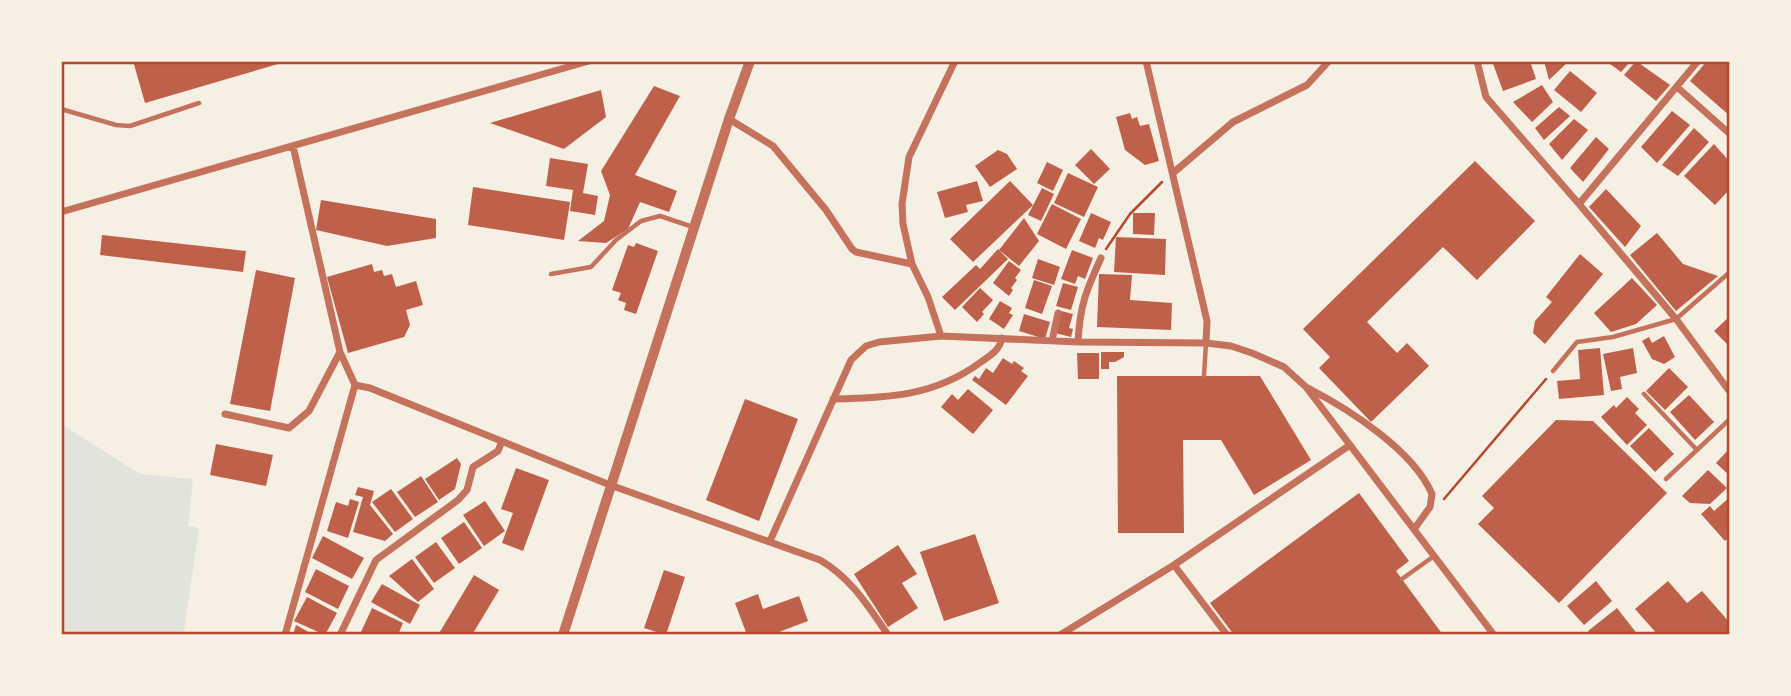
<svg xmlns="http://www.w3.org/2000/svg" width="1791" height="696" font-family="Overpass,sans-serif">
<style>
.green{fill:#e2e4dc}
.building{fill:#bf614a}
.lines{fill:none;stroke-linecap:round;stroke-linejoin:round}
.path{stroke:#b5482f;stroke-width:2.5}
.service{stroke:#c5725c;stroke-width:4.5}
.minor{stroke:#c5725c;stroke-width:7}
.tertiary{stroke:#c5725c;stroke-width:10}
.neatline{fill:none;stroke:#b5482f;stroke-width:2.5}
</style>
<rect width="100%" height="100%" fill="#f6efe4"/>
<path class="green" d="M61 424 140 474 193 479 188 526 199 528 184 631 173 635H61Z"/>
<path class="building" d="M133 61H285V62L145 103Z
M1492 61H1530L1536 79 1503 91Z
M1544 61H1569L1549 80Z
M1606 61H1631L1621 72Z
M1636 61 1670 85 1656 101 1624 75Z
M1707 61H1730V116L1690 81Z
M1570 71 1597 93 1581 112 1554 90Z
M1542 85 1553 102 1532 122 1513 102Z
M654 86 680 96 635 175 677 191 669 212 640 202 628 229 606 243 578 241 604 221 610 195 601 171Z
M601 90 606 117 564 149 490 123Z
M1559 107 1570 116 1544 140 1535 128Z
M1672 111 1690 125 1657 163 1641 147Z
M1130 113 1132 119 1137 117 1140 126 1149 124 1159 161 1145 165 1125 150 1116 117Z
M1574 119 1588 130 1562 160 1549 144Z
M1694 128 1709 142 1678 176 1662 165Z
M1596 137 1609 149 1583 182 1570 168Z
M1714 144 1730 162V189L1715 205 1684 176Z
M1091 149 1110 169 1094 184 1075 165Z
M998 150 1007 154 1017 169 990 187 975 166Z
M550 158 588 164 583 193 598 196 595 215 570 211 573 190 546 186Z
M1475 161 1535 221 1477 280 1443 247 1367 322 1397 353 1407 343 1429 366 1371 422 1319 368 1330 357 1303 329Z
M1047 162 1063 170 1053 191 1037 183Z
M1068 173 1098 187 1084 217 1054 203Z
M977 181 983 201 966 205 968 212 945 218 937 192Z
M1010 181 1033 205 973 262 950 239Z
M473 187 570 202 564 240 468 225Z
M1042 188 1054 194 1041 221 1028 215Z
M1606 189 1641 226 1625 247 1589 207Z
M321 200 436 219V238L387 246 316 230Z
M1052 204 1081 219 1066 249 1037 234Z
M1091 213 1111 222 1103 240 1099 238 1095 248 1079 241Z
M1133 213H1155L1154 235 1133 234Z
M1024 218 1039 241 1019 266 999 250Z
M1657 233 1683 264 1718 276 1676 311 1630 255Z
M102 235 246 251 243 272 100 255Z
M1116 237 1166 239 1165 275 1114 272Z
M636 243 658 251 636 314 624 310 626 303 618 300 621 293 612 290 628 245 634 247Z
M998 249 1008 259 955 310 942 297 976 265 980 269Z
M1072 250 1093 258 1085 279 1078 276 1075 284 1061 279Z
M1580 254 1603 274 1545 344 1533 333 1535 321 1552 302 1546 297Z
M1038 259 1060 267 1054 285 1032 278Z
M1009 261 1021 270 1015 278 1017 280 1011 288 1013 290 1009 296 993 283Z
M372 264 374 272 382 270 384 276 392 274 396 287 416 281 423 305 406 310 410 325 404 337 348 353 327 277Z
M256 270 295 278 270 411 230 404Z
M1099 274 1132 275 1130 300 1172 303 1171 330 1097 327Z
M1632 278 1657 305 1636 324 1611 332 1594 313Z
M1034 280 1052 286 1042 314 1025 308Z
M1063 283 1078 287 1071 310 1056 306Z
M980 288 993 300 982 312 984 314 977 322 962 307Z
M1000 301 1012 308 1009 313 1013 315 1004 329 989 319Z
M1061 311 1073 314 1069 328 1073 329 1071 337 1055 333Z
M1024 314 1050 322 1045 339 1019 331Z
M1730 316V347L1714 331Z
M1664 336 1675 357 1664 364 1652 359 1642 341 1649 337 1652 343Z
M1600 348 1604 395 1559 399 1557 381 1580 379 1578 350Z
M1633 348 1637 373 1620 377 1622 389 1611 391 1603 354Z
M1101 352H1124V357L1115 362H1109V369H1101Z
M1077 353H1099V379H1078Z
M1003 358 1012 364 1014 361 1024 368 1021 371 1028 376 1006 405 972 380 975 376 979 379 986 368 993 373Z
M1669 368 1688 387 1665 410 1646 391Z
M1117 376H1260L1311 460 1254 495 1221 440H1183L1184 533H1118Z
M968 389 993 410 973 434 941 407 952 394 958 400Z
M1689 395 1714 422 1695 440 1670 412Z
M1627 397 1639 409 1635 413 1647 425 1627 445 1601 417 1614 405 1616 408Z
M745 399 798 419 759 521 706 500Z
M1556 420 1593 421 1667 493 1559 603 1478 524 1494 508 1482 496Z
M1649 428 1674 454 1655 472 1630 446Z
M216 444 273 455 266 486 210 475Z
M1730 448V476L1716 463Z
M457 458 461 464 455 489 439 500 425 479Z
M516 468 549 480 523 551 502 543 513 513 501 509Z
M1708 470 1727 488 1710 504 1690 503 1682 496Z
M421 476 438 502 415 517 397 492Z
M358 487 374 491 370 505 393 534 385 541 353 532 363 497 355 495Z
M391 489 413 519 395 532 372 502Z
M1359 493 1409 561 1396 571 1443 635H1234L1210 603Z
M1730 497V536L1725 541 1701 514 1710 506 1714 511Z
M350 499 359 502 348 538 327 531 336 502 348 506Z
M485 501 505 531 484 546 463 515Z
M464 522 482 548 459 564 441 538Z
M975 534 999 603 944 621 920 552Z
M323 536 364 558 352 579 312 558Z
M436 542 455 568 434 583 415 557Z
M898 545 917 574 902 583 918 608 888 627 854 574Z
M412 559 434 589 418 602 389 576Z
M316 569 349 586 338 609 305 592Z
M664 570 685 577 666 635 644 628Z
M474 575 499 590 472 635H438Z
M1596 581 1612 601 1584 625 1567 606Z
M1668 581 1687 603 1702 591 1730 623V635H1658L1635 609Z
M382 584 420 605 410 624 371 602Z
M758 594 763 609 799 596 808 621 771 635H747L735 603Z
M307 597 337 613 325 635 294 621Z
M372 608 403 623 398 635H367L361 632Z
M1617 608 1638 635H1591L1588 631Z
M296 625 314 635H293Z"/>
<g class="lines">
<path class="path" d="M1106 249 1130 214 1162 182
M1444 499 1546 379"/>
<path class="service" d="M61 109 116 125 130 126 199 103
M551 274 591 267 616 240 641 221 660 216 693 227
M1553 371 1577 342 1613 337 1676 319 1730 272
M1204 376 1206 343
M1644 394 1696 449
M1666 479 1730 419
M1402 579 1434 556"/>
<path class="minor" d="M1146 61 1207 321 1206 343
M1477 61 1486 97 1579 204 1698 61
M1677 87 1730 134
M729 119 773 146 826 210 852 249 856 252 912 264
M1173 173 1233 122 1307 85 1329 61
M1579 204 1676 319 1730 392
M61 212 589 61
M941 336 928 297 912 264 903 224 902 204 909 157 955 61
M1052 341 1058 313
M1078 342C1080 305 1086 291 1101 258
M340 352 355 385 370 388 610 485 820 560C851 578 868 606 888 635
M1308 388C1350 410 1413 450 1432 494L1430 507 1415 528
M833 399C889 398 935 396 981 362 991 355 999 351 1002 338
M225 414 289 428 309 411 340 352 293 146
M770 541 851 360 866 346 879 342 941 336 1078 342 1206 343 1231 346 1252 353 1284 367 1306 387 1494 635
M1174 565 1227 635
M285 635 355 385
M340 635 376 560 458 500 467 490 473 467 498 451 502 441
M1060 635 1174 565 1350 445"/>
<path class="tertiary" d="M563 635 729 119 750 61"/>
</g>
<rect width="1791" height="696" fill="none" stroke="#f6efe4" stroke-width="126"/>
<rect x="63" y="63" width="1665" height="570" class="neatline"/>
</svg>
